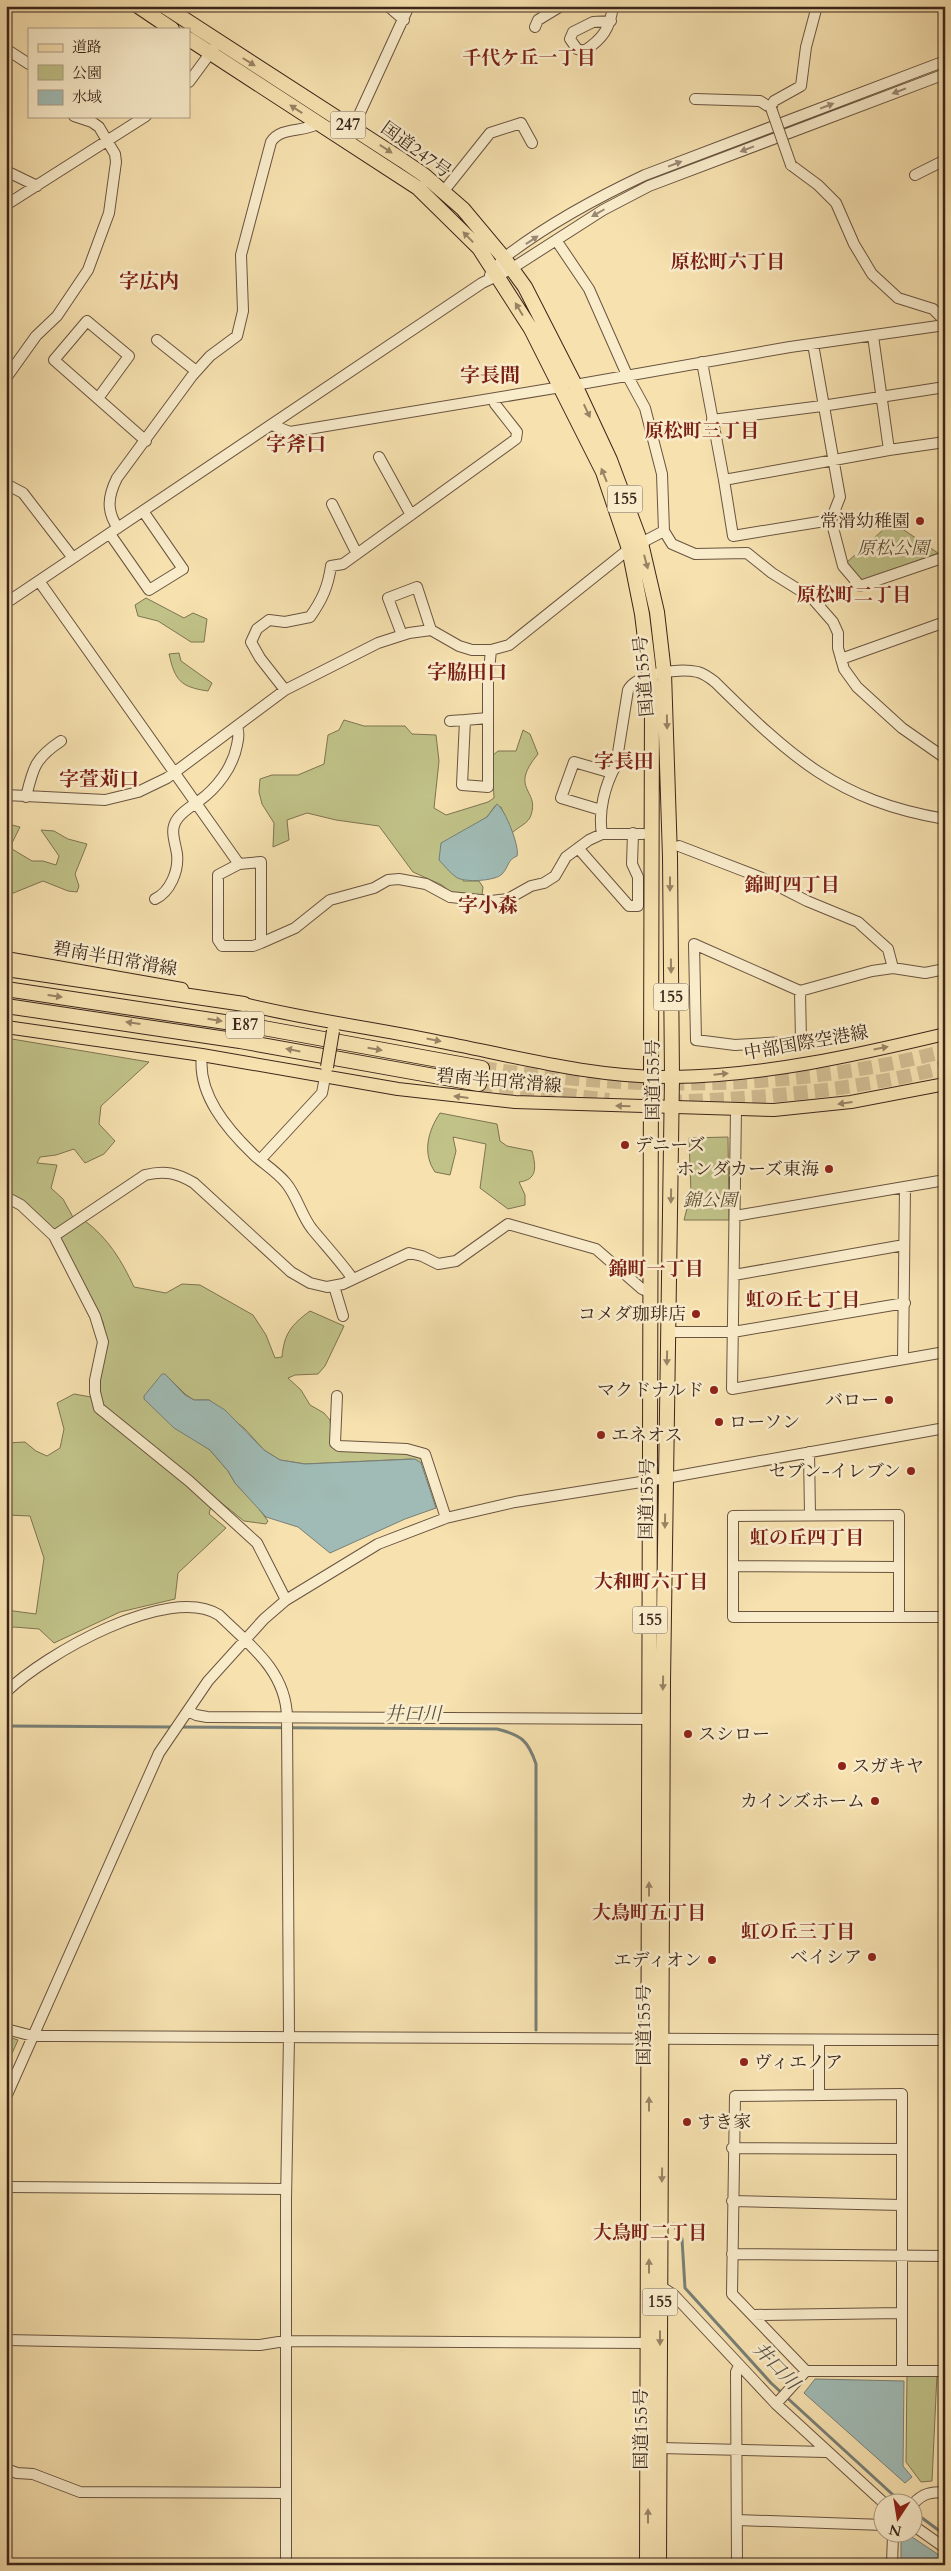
<svg xmlns="http://www.w3.org/2000/svg" width="951" height="2571" font-family="Cardo,'Noto Serif JP',serif">
<style>
.green{fill:#c0c288;stroke:#7e7452}
.water{fill:#a0bbb5;stroke:#787f77}
.lines{fill:none;stroke-linecap:round;stroke-linejoin:round}
.stream{stroke:#787f77;stroke-width:3}
.highway-tunnel{stroke:#d1bb91;stroke-width:14;stroke-dasharray:14 7;stroke-linecap:butt}
.minor-casing{stroke:#6a5440;stroke-width:12}
.major-casing{stroke:#3b251b;stroke-width:14}
.highway-casing{stroke:#3b251b;stroke-width:16}
.minor{stroke:#f9eccb;stroke-width:10}
.major{stroke:#f6e1af;stroke-width:12}
.highway{stroke:#f6e1af;stroke-width:14}
.minor-bridge-casing{stroke:#6a5440;stroke-width:12;stroke-linecap:butt}
.major-bridge-casing{stroke:#3b251b;stroke-width:14;stroke-linecap:butt}
.minor-bridge{stroke:#f9eccb;stroke-width:10}
.major-bridge{stroke:#f6e1af;stroke-width:12}
.oneway{fill:#988365}
.oneway2{fill:#9a8873}
.poi-dot{fill:#8f2418;stroke:#f9eccb;stroke-width:2}
.labels{text-anchor:middle;dominant-baseline:central;stroke-width:5;stroke-linejoin:round;paint-order:stroke}
.shield{fill:#f9eccb;stroke:#746150;stroke-width:1}
.shield-label{font-size:16px;font-weight:bold;fill:#3b251b}
.street-label{font-size:18px;fill:#3b251b;stroke:#f9eccb}
.poi-label{font-size:18px;fill:#3b251b;stroke:#f9eccb;text-anchor:end}
.park-label{font-size:18px;font-style:italic;fill:#5c4c36;stroke:#f9eccb}
.neighbourhood-label{font-size:19px;font-weight:bold;fill:#7a1f14;stroke:#f9eccb}
.water-label{font-size:19px;font-style:italic;fill:#595249;stroke:#f9eccb}
.quarter-label{font-size:20px;font-weight:bold;fill:#7a1f14;stroke:#f9eccb}
</style>
<rect width="100%" height="100%" fill="#f6e1af"/>
<filter id="stains"><feTurbulence type="fractalNoise" baseFrequency=".004" numOctaves="4"/><feColorMatrix values="0 0 0 0 .2 0 0 0 0 .09 0 0 0 0 .02 0 0 0 .5 -.17"/></filter>
<radialGradient id="worn" r=".72"><stop offset=".6" stop-color="#630" stop-opacity="0"/><stop offset="1" stop-color="#630" stop-opacity=".3"/></radialGradient>
<path class="green" d="M892 522 938 553 860 582 846 563Z
M146 598 184 618 193 613 207 619 204 642H191L158 621 138 616 135 605Z
M179 653 181 661 212 683 208 691C180 687 175 680 169 654Z
M344 720 364 726H405L412 734 436 735 439 761 434 808 446 815 488 802 494 798 492 756 498 751H516L523 730 530 734 538 754C508 790 540 789 531 815 529 823 518 827 512 833L501 807 495 806 487 817 479 822 463 881H479L483 887 482 895 453 894 442 885 413 872 379 826 336 820 307 813 287 820 289 840 273 847 274 823 262 804 259 792 260 779 272 775H298L324 764 328 735 339 730Z
M12 825 20 827 12 843V849L32 861H43L56 865 59 856 41 830 54 831 68 839 87 844 75 874 79 886 77 892 68 891 43 881 6 896V834Z
M6 1038 149 1062 101 1106 99 1124 115 1141 104 1154 85 1163 74 1149 56 1155 40 1157 37 1163 57 1165 51 1188 63 1199 74 1219 54 1231 6 1193Z
M440 1113 497 1124 500 1141 507 1146 532 1151C536 1166 538 1180 519 1182L525 1195V1205L508 1209 480 1188 486 1144 453 1137 456 1151 450 1175 435 1172C422 1153 428 1131 440 1113Z
M728 1137 729 1220H684L691 1193 689 1138Z
M85 1221C108 1238 122 1261 134 1287L166 1293 182 1284 200 1285 253 1315 266 1335 275 1358 282 1357C284 1334 291 1325 310 1311L344 1326 325 1366 318 1374 295 1375 288 1378 301 1390 310 1405 324 1413 330 1420 333 1448 409 1453 423 1459 421 1463 411 1459 305 1464 280 1460 264 1450 244 1428 209 1400H194L185 1394 165 1374 195 1440 210 1450 228 1471 235 1483 256 1505 268 1521 266 1524 244 1521 104 1408 97 1393 107 1342 103 1322 59 1239Z
M74 1394 91 1397 211 1506 209 1514 226 1528 178 1573 175 1599 120 1612 54 1643 39 1629 14 1627 6 1630V1610L36 1614 44 1558 30 1516 6 1515V1443L25 1442 36 1451 47 1456 60 1448 64 1429 57 1403Z
M6 2036 18 2040 6 2067Z
M907 2374H937L932 2481 921 2482 906 2462Z"/>
<path class="water" d="M497 804C505 809 520 847 517 856 507 860 509 867 502 874 496 881 464 883 456 877 450 873 444 865 439 860L441 843 487 817Z
M162 1374H165L185 1395 194 1400H209L225 1410 264 1450 280 1460 305 1464 415 1459 421 1463 436 1508 405 1519 330 1553 298 1527 266 1517 235 1483 228 1471 210 1450 174 1428 144 1399V1396Z
M815 2379 904 2381 903 2466 912 2477 905 2483 804 2393Z
M901 2534 909 2535 945 2559V2565H901Z"/>
<g class="lines">
<path class="stream" d="M6 1726 173 1727
M179 1727 497 1729C521 1735 528 1740 536 1764V2030
M673 2224 682 2239 685 2288 771 2383 903 2504
M914 2512 945 2535"/>
<path class="highway-tunnel" d="M482 1068C638 1091 791 1091 945 1051
M479 1084 609 1100
M668 1102C762 1098 854 1091 945 1067"/>
<defs>
<path id="minor" d="M388 6 404 20
M611 21 593 22 573 32 570 39 577 49 584 51C603 39 610 28 613 6
M535 27 538 20 561 6
M6 49 29 64
M189 82 214 48
M695 99 760 101 771 108 774 101 801 86 806 47 817 6
M353 128 409 6
M791 165 818 185 836 203 854 244 872 274 898 298 933 309 945 321
M6 171 37 186
M915 175 945 160
M443 192 490 133 521 123 532 143
M6 205 146 116
M556 240 589 289 627 375 645 408 662 474 664 531 672 544 695 554 747 553 772 573 812 598 833 622 838 633V648L844 669 857 687 902 728 945 758
M490 275C495 269 500 262 505 257 548 224 596 198 645 175L945 61
M873 336 889 450
M157 340 196 371
M813 344 840 497 831 520 843 566 860 586 945 557
M702 362 724 480 889 450 945 442
M6 378 36 336 57 316 88 270 109 213 116 162 115 154 99 127 92 122 74 116
M575 385 790 347 945 325
M99 397 129 356 87 321 54 360 146 441
M712 420 822 406 945 387
M272 425 290 432 561 387
M379 457 411 515
M724 480 733 536 831 520
M6 484 23 493 73 558
M332 504 357 554
M118 528C106 511 108 496 117 478L192 376 210 356 237 336 243 311 241 255 271 142C281 126 304 133 319 123
M110 534 149 590 183 569 143 511
M641 543 664 531
M39 581 239 864
M6 603 482 283 511 269 603 210 649 186 945 74
M402 635 388 598 417 587 431 630
M841 659 945 622
M285 690 260 658 251 642 257 629 269 620 285 622 310 617C322 600 328 587 331 566L343 564 516 439 517 432 495 404 494 399
M488 718 465 720 462 785 488 787V681L491 650
M450 721 465 720
M6 795 105 800 138 792 167 778 285 690 378 643 409 633 431 630 459 646 472 650H491L509 645 629 549
M26 797C33 768 35 758 61 741
M601 810 561 798 574 762 612 773
M602 834C598 811 605 785 616 765L628 690C637 673 680 668 698 672 705 674 710 678 715 682 790 756 837 801 945 819
M679 846 762 878 807 901 858 922 888 949 893 968
M578 848 629 906H638V877L632 864 633 833
M155 899C170 892 179 871 177 854 175 841 169 829 178 818 184 810 192 806 199 801 217 788 233 767 237 745 238 739 240 734 237 727
M261 943V862L239 864 218 875V940L222 946H253L261 943 295 928 330 900 374 888 388 880 399 879 426 884 450 897 491 901 508 899 531 886 544 883 555 876 566 857 589 840 602 834H643
M800 991 801 1041 735 1045 696 1040 694 944 800 991 872 971 893 968 925 973 945 969
M202 1055C197 1094 227 1129 254 1155 264 1164 277 1172 286 1183 297 1196 301 1215 312 1229 326 1246 340 1261 353 1279
M736 1110 732 1389 945 1352
M260 1160 322 1093 325 1077
M6 1197 21 1205 54 1236 95 1316 103 1342 95 1380V1392L99 1408 189 1481 257 1543 286 1600
M735 1216 945 1180
M54 1236 145 1175C165 1170 177 1173 194 1183L291 1272 310 1283 327 1287 343 1284 409 1253 422 1256 438 1264 456 1261 508 1224 596 1249 642 1289 651 1293
M734 1275 904 1245
M334 1286 343 1316
M667 1332H733L905 1303
M903 1359 905 1187
M337 1396 335 1443 339 1446 407 1449 425 1454 446 1518
M809 1452 810 1515
M734 1566 898 1567
M899 1616V1515L733 1516V1617H945
M6 1692C44 1655 169 1583 219 1615 250 1645 286 1671 287 1717L289 2037 286 2200V2565
M188 1711 196 1715 207 1717 650 1719
M6 2029 33 2036H59L945 2040
M819 2095V2040
M6 2097 159 1753 208 1681 264 1619 286 1600 378 1544 446 1518 515 1502 666 1478 945 1428
M732 2148 902 2149
M6 2187 286 2189
M732 2201 901 2205
M732 2254 945 2256
M660 2286 674 2295 776 2404 885 2504
M754 2315 902 2313
M6 2340 260 2345 285 2341 648 2343
M902 2371V2094L735 2096 732 2294 806 2371H945
M776 2404 806 2371
M660 2448 826 2452
M6 2469 17 2473 33 2474 80 2492 285 2493
M913 2504C923 2493 931 2492 945 2492
M737 2520 884 2525
M914 2526 945 2548
M737 2565 736 2372 739 2366
M892 2565 893 2534"/>
<path id="major" d="M6 958 182 989
M236 1002C301 1019 369 1027 436 1041 514 1056 593 1078 673 1077 764 1076 857 1055 945 1034
M6 1027 202 1055 398 1089 515 1102 774 1110 851 1102 945 1084"/>
<path id="highway" d="M138 6 172 29
M164 6 402 160 424 175 463 209 504 258 525 287 575 385 610 460 641 543 657 612 664 673 670 857 672 1077 663 1682 659 2565
M189 39 418 188 479 248 531 329 603 472 629 549 642 614 652 696 647 2565
M6 969 244 1004
M6 989 258 1027 482 1068
M6 1006 240 1041 479 1084"/>
</defs>
<use href="#minor" class="minor-casing"/>
<use href="#major" class="major-casing"/>
<use href="#highway" class="highway-casing"/>
<use href="#minor" class="minor"/>
<use href="#major" class="major"/>
<use href="#highway" class="highway"/>
<defs>
<path id="minor-bridge" d="M771 108 791 165"/>
<path id="major-bridge" d="M327 1067 333 1031"/>
</defs>
<use href="#minor-bridge" class="minor-bridge-casing"/>
<use href="#major-bridge" class="major-bridge-casing"/>
<use href="#minor-bridge" class="minor-bridge"/>
<use href="#major-bridge" class="major-bridge"/>
</g>
<defs><path id="oneway-solid" d="M-6-.8H1V-3.2L6.5 0L1 3.2V.8H-6Z" transform="scale(1.25)"/></defs>
<g class="oneway">
<use href="#oneway-solid" transform="translate(249 62) rotate(32)"/>
<use href="#oneway-solid" transform="translate(296 109) rotate(-147)"/>
<use href="#oneway-solid" transform="translate(386 149) rotate(33)"/>
<use href="#oneway-solid" transform="translate(468 237) rotate(-134)"/>
<use href="#oneway-solid" transform="translate(519 309) rotate(-121)"/>
<use href="#oneway-solid" transform="translate(587 411) rotate(65)"/>
<use href="#oneway-solid" transform="translate(604 475) rotate(-112)"/>
<use href="#oneway-solid" transform="translate(646 562) rotate(75)"/>
<use href="#oneway-solid" transform="translate(667 722) rotate(89)"/>
<use href="#oneway-solid" transform="translate(670 884) rotate(90)"/>
<use href="#oneway-solid" transform="translate(671 966) rotate(89)"/>
<use href="#oneway-solid" transform="translate(55 996) rotate(8)"/>
<use href="#oneway-solid" transform="translate(215 1020) rotate(9)"/>
<use href="#oneway-solid" transform="translate(133 1023) rotate(-172)"/>
<use href="#oneway-solid" transform="translate(434 1040) rotate(11)"/>
<use href="#oneway-solid" transform="translate(881 1048) rotate(-11)"/>
<use href="#oneway-solid" transform="translate(375 1049) rotate(10)"/>
<use href="#oneway-solid" transform="translate(293 1050) rotate(-169)"/>
<use href="#oneway-solid" transform="translate(721 1074) rotate(-6)"/>
<use href="#oneway-solid" transform="translate(461 1097) rotate(-173)"/>
<use href="#oneway-solid" transform="translate(845 1103) rotate(172)"/>
<use href="#oneway-solid" transform="translate(623 1106) rotate(-178)"/>
<use href="#oneway-solid" transform="translate(671 1196) rotate(91)"/>
<use href="#oneway-solid" transform="translate(667 1358) rotate(91)"/>
<use href="#oneway-solid" transform="translate(665 1521) rotate(91)"/>
<use href="#oneway-solid" transform="translate(663 1683) rotate(91)"/>
<use href="#oneway-solid" transform="translate(649 1889) rotate(-90)"/>
<use href="#oneway-solid" transform="translate(649 2104) rotate(-90)"/>
<use href="#oneway-solid" transform="translate(662 2175) rotate(91)"/>
<use href="#oneway-solid" transform="translate(649 2266) rotate(-90)"/>
<use href="#oneway-solid" transform="translate(660 2338) rotate(90)"/>
<use href="#oneway-solid" transform="translate(648 2516) rotate(-90)"/>
</g>
<g class="oneway2">
<use href="#oneway-solid" transform="translate(899 91) rotate(159)"/>
<use href="#oneway-solid" transform="translate(827 106) rotate(-21)"/>
<use href="#oneway-solid" transform="translate(747 149) rotate(159)"/>
<use href="#oneway-solid" transform="translate(675 164) rotate(-21)"/>
<use href="#oneway-solid" transform="translate(598 213) rotate(150)"/>
<use href="#oneway-solid" transform="translate(532 240) rotate(-34)"/>
</g>
<g class="poi-dot">
<circle cx="920" cy="521" r="5"/>
<circle cx="625" cy="1145" r="5"/>
<circle cx="829" cy="1169" r="5"/>
<circle cx="696" cy="1314" r="5"/>
<circle cx="714" cy="1390" r="5"/>
<circle cx="889" cy="1400" r="5"/>
<circle cx="719" cy="1422" r="5"/>
<circle cx="601" cy="1435" r="5"/>
<circle cx="911" cy="1471" r="5"/>
<circle cx="688" cy="1734" r="5"/>
<circle cx="842" cy="1766" r="5"/>
<circle cx="875" cy="1801" r="5"/>
<circle cx="872" cy="1957" r="5"/>
<circle cx="712" cy="1960" r="5"/>
<circle cx="744" cy="2062" r="5"/>
<circle cx="687" cy="2122" r="5"/>
</g>
<g class="labels">
<g class="shield">
<rect x="330.5" y="111.5" width="35" height="27" rx="4"/>
<rect x="607.5" y="485.5" width="35" height="27" rx="4"/>
<rect x="653.5" y="983.5" width="35" height="27" rx="4"/>
<rect x="226" y="1011.5" width="38" height="27" rx="4"/>
<rect x="632.5" y="1606.5" width="35" height="27" rx="4"/>
<rect x="642.5" y="2288.5" width="35" height="27" rx="4"/>
</g>
<g class="shield-label">
<text x="348" y="125">247</text>
<text x="625" y="499">155</text>
<text x="671" y="997">155</text>
<text x="245" y="1025">E87</text>
<text x="650" y="1620">155</text>
<text x="660" y="2302">155</text>
</g>
<g class="street-label">
<text transform="translate(416 150) rotate(36)">国道247号</text>
<text transform="translate(644 676) rotate(-95)">国道155号</text>
<text transform="translate(115 959) rotate(10)">碧南半田常滑線</text>
<text transform="translate(806 1043) rotate(-10)">中部国際空港線</text>
<text transform="translate(653 1080) rotate(-90)">国道155号</text>
<text transform="translate(499 1081) rotate(5)">碧南半田常滑線</text>
<text transform="translate(647 1499) rotate(-89)">国道155号</text>
<text transform="translate(644 2025) rotate(-90)">国道155号</text>
<text transform="translate(641 2429) rotate(-90)">国道155号</text>
</g>
<g class="poi-label">
<text x="910" y="521">常滑幼稚園</text>
<text x="635" y="1145" text-anchor="start">デニーズ</text>
<text x="819" y="1169">ホンダカーズ東海</text>
<text x="686" y="1314">コメダ珈琲店</text>
<text x="704" y="1390">マクドナルド</text>
<text x="879" y="1400">バロー</text>
<text x="729" y="1422" text-anchor="start">ローソン</text>
<text x="611" y="1435" text-anchor="start">エネオス</text>
<text x="901" y="1471">セブン-イレブン</text>
<text x="698" y="1734" text-anchor="start">スシロー</text>
<text x="852" y="1766" text-anchor="start">スガキヤ</text>
<text x="865" y="1801">カインズホーム</text>
<text x="862" y="1957">ベイシア</text>
<text x="702" y="1960">エディオン</text>
<text x="754" y="2062" text-anchor="start">ヴィエノア</text>
<text x="697" y="2122" text-anchor="start">すき家</text>
</g>
<g class="park-label">
<text x="893" y="548">原松公園</text>
<text x="710" y="1200">錦公園</text>
</g>
<g class="neighbourhood-label">
<text x="529" y="58">千代ケ丘一丁目</text>
<text x="728" y="262">原松町六丁目</text>
<text x="702" y="431">原松町三丁目</text>
<text x="854" y="595">原松町二丁目</text>
<text x="792" y="885">錦町四丁目</text>
<text x="656" y="1269">錦町一丁目</text>
<text x="803" y="1300">虹の丘七丁目</text>
<text x="807" y="1538">虹の丘四丁目</text>
<text x="651" y="1582">大和町六丁目</text>
<text x="649" y="1913">大鳥町五丁目</text>
<text x="798" y="1932">虹の丘三丁目</text>
<text x="650" y="2233">大鳥町二丁目</text>
</g>
<g class="water-label">
<text x="413" y="1714">井口川</text>
<text transform="translate(776 2366) rotate(46)">井口川</text>
</g>
<g class="quarter-label">
<text x="149" y="281">字広内</text>
<text x="490" y="375">字長間</text>
<text x="296" y="444">字斧口</text>
<text x="467" y="672">字脇田口</text>
<text x="624" y="761">字長田</text>
<text x="99" y="779">字萱苅口</text>
<text x="488" y="905">字小森</text>
</g>
</g>
<rect width="951" height="2571" fill="none" stroke="#f6e1af" stroke-width="25"/>
<rect x="8" y="8" width="936" height="2556" fill="none" stroke="#3b251b" stroke-width="2.5"/>
<rect x="12" y="12" width="926" height="2546" fill="none" stroke="#3b251b"/>
<rect x="28" y="28" width="162" height="90" fill="#f9eccb" stroke="#ad9c85"/>
<rect x="38" y="44" width="25" height="8" fill="#f6e1af" stroke="#ad9c85"/>
<text x="72" y="52" font-size="15" fill="#3b251b">道路</text>
<rect x="38" y="65" width="25" height="15" fill="#c0c288" stroke="#ad9c85"/>
<text x="72" y="78" font-size="15" fill="#3b251b">公園</text>
<rect x="38" y="90" width="25" height="15" fill="#a0bbb5" stroke="#ad9c85"/>
<text x="72" y="102" font-size="15" fill="#3b251b">水域</text>
<g transform="translate(898 2518) rotate(192)"><circle r="24" fill="#f9eccb" stroke="#ad9c85"/>
<path d="M0-4L9 19L0 12L-9 19Z" fill="#8f2418"/>
<text y="-8" font-size="14" font-weight="bold" text-anchor="middle" fill="#3b251b">N</text>
</g>
<rect width="100%" height="100%" filter="url(#stains)"/>
<rect width="100%" height="100%" fill="url(#worn)"/>
</svg>
